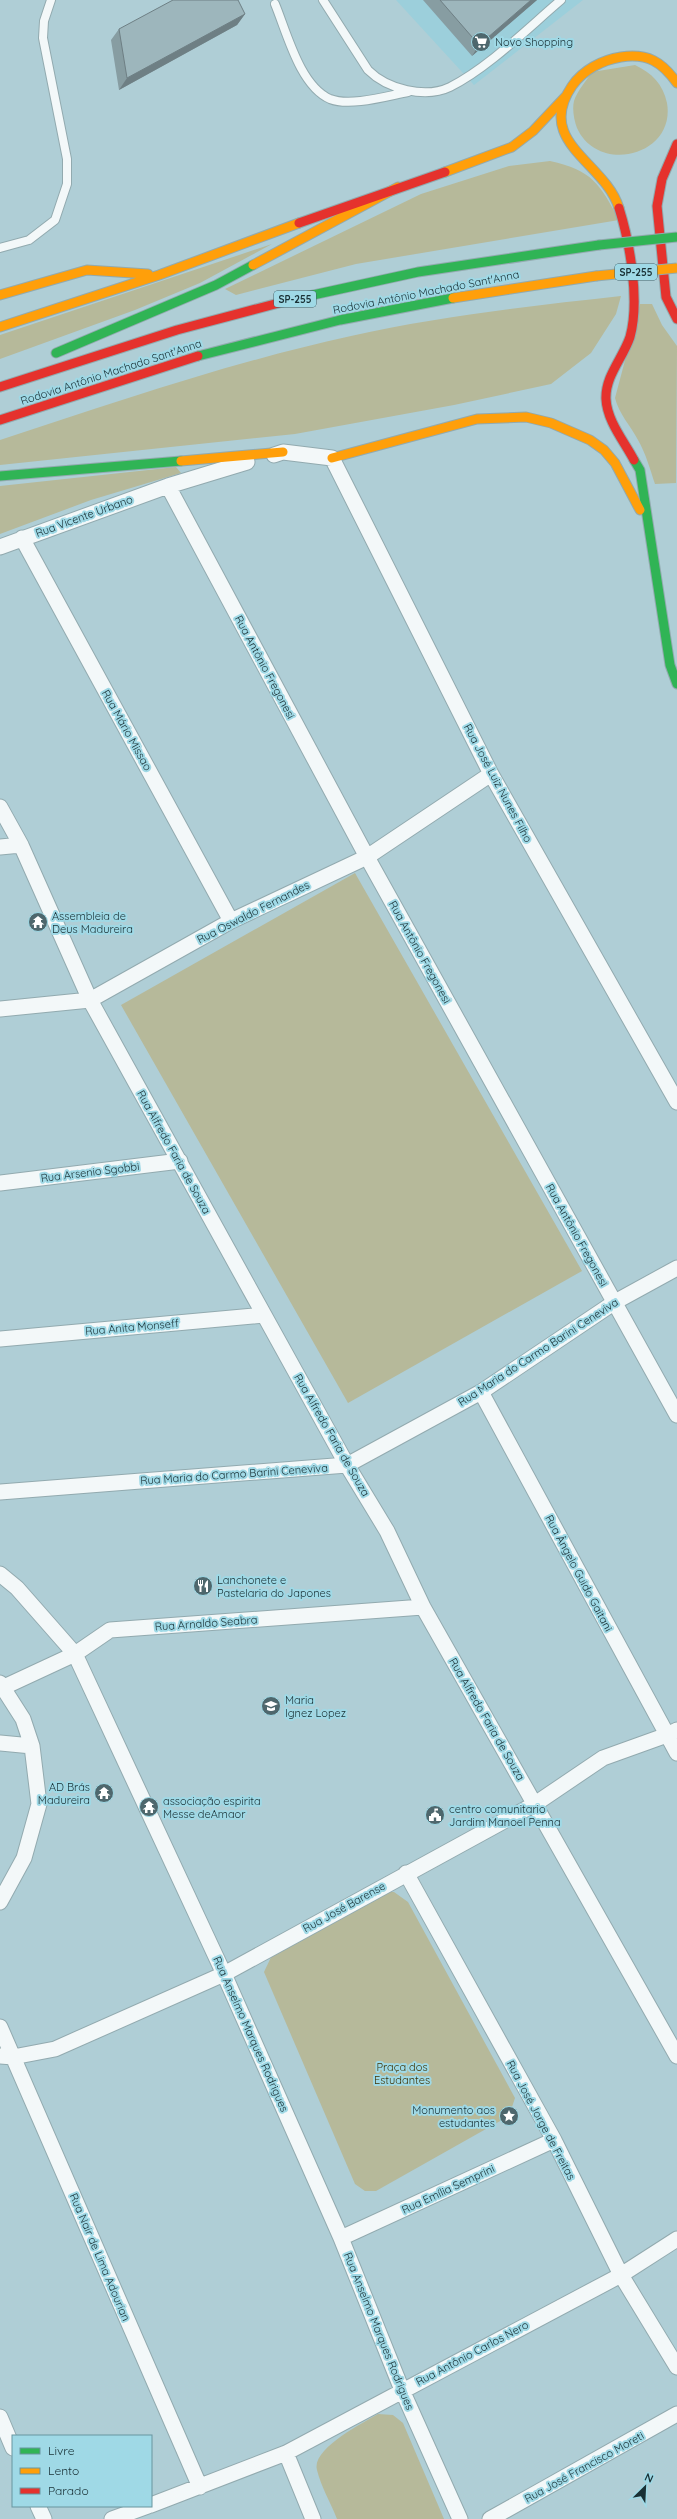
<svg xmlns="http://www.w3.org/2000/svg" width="677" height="2519" font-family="Quicksand,sans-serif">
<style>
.built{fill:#9ccfdb}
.green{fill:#b6b99a}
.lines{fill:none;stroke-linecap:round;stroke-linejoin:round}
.lane-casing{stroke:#92aaaf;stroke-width:10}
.street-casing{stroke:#92aaaf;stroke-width:17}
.fast-casing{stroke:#92aaaf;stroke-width:11}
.slow-casing{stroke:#92aaaf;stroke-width:11}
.jam-casing{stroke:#92aaaf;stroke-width:11}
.lane{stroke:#f3f8f9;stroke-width:8}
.street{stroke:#f3f8f9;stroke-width:15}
.fast{stroke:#30b455;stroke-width:9}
.slow{stroke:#ff9f0a;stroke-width:9}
.jam{stroke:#e5322d;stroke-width:9}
.fast-bridge-casing{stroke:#92aaaf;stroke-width:11;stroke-linecap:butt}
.slow-bridge-casing{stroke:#92aaaf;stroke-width:11;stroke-linecap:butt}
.fast-bridge{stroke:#30b455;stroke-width:9}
.slow-bridge{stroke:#ff9f0a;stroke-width:9}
.wall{fill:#879da2}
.shaded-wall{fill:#6e7f84}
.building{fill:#9db6bc;stroke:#6e7f84}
.labels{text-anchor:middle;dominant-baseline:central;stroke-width:4;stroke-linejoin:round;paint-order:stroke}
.shield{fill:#9fd9e6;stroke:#41636a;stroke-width:1}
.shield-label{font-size:10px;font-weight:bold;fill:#193035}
.poi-label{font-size:11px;fill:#193035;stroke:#9fd9e6;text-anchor:start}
.street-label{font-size:11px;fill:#193035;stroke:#9fd9e6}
.park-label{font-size:11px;fill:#3e3203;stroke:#9fd9e6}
</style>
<rect width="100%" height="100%" fill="#afced6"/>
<path class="built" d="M396 0H583L474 85Z"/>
<path class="green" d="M635 65C652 73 663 84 667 103 676 156 598 175 577 128 574 120 572 109 574 101 577 91 587 80 592 72Z
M550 161C592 170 600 184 619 220L356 264 236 295 225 289 421 194 509 166Z
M272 244 200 283 135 310 0 359V335Z
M621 296 616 314 591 353 551 384 454 405 295 434 0 465V440C116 402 232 362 351 336 440 316 530 306 621 296Z
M640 304H652L662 325 677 346 676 483 655 484C650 469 646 454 638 440 630 425 619 414 615 398Z
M176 467 181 473 91 500 0 534V486Z
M355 873 582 1271 348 1403 121 1005Z
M381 1892H394L408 1902 515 2098 509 2116 376 2191H365L355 2184 264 1972 273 1953Z
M378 2414 393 2415 403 2423 444 2519H337C331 2503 321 2487 317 2470 311 2449 363 2423 378 2414Z"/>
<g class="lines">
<defs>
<path id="lane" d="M323 0 368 70C387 89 425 99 450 87 488 68 528 28 561 0
M275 4C287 33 300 86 330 99 350 107 387 96 408 92
M0 248 29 240 55 220 67 184V159L43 38 44 21 51 0"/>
<path id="street" d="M274 455 283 452 332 458 491 774 677 1102
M168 486 367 857 677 1415
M22 538 231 921
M0 547 168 486 247 462
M0 807 21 845 90 1000 347 1465 387 1531 423 1607 677 2056
M0 847 21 845
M0 1009 90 1000 231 921 367 857 491 774
M0 1183 180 1161
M0 1339 264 1315
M481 1392 677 1753
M0 1492 347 1465 481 1392 615 1302 677 1268
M0 1574 17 1588 75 1654 224 1974 341 2238 402 2390 460 2519
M0 1683 23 1719 32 1746 39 1804 24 1858 0 1902
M4 1687 75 1654 110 1630 423 1607
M0 1743 32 1746
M406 1873 554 2140 621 2275 677 2367
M0 2027 200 2487
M0 2056 13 2057 55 2049 224 1974 535 1804 603 1758 667 1735 677 1730
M341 2238 554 2140
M0 2417 13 2448
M286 2453 313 2519
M151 2505 286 2453 621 2275 677 2239
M38 2506 44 2519
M112 2519 148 2506
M490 2519 677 2414"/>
<path id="fast" d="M290 300 418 272 599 245
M56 353 216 285 253 265
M198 356 340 320 453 298
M634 460 640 470 670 665 677 684
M0 476 181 461"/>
<path id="slow" d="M445 172 512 147 533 131 566 96
M619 208C605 162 534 142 572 86 583 70 602 60 621 57 648 53 662 62 677 83
M253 265 398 187
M0 295 87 270 148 274
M453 298 596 276
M0 327 159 275 299 223
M332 458 477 419 526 417 551 423 590 440 604 450 615 463 640 510
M181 461 283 452"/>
<path id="jam" d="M677 144 662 179 657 206 666 297 677 319
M619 208C630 243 640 301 630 337 623 358 605 376 606 399 607 421 624 441 634 460
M299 223 445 172
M0 387 177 330 290 300
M0 420 198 356"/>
</defs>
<use href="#lane" class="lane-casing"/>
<use href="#street" class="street-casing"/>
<use href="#fast" class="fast-casing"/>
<use href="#slow" class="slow-casing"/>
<use href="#jam" class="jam-casing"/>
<use href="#lane" class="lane"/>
<use href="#street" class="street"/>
<use href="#fast" class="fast"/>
<use href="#slow" class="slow"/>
<use href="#jam" class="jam"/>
<defs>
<path id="fast-bridge" d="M599 245 677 237"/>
<path id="slow-bridge" d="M596 276 677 268"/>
</defs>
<use href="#fast-bridge" class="fast-bridge-casing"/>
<use href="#slow-bridge" class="slow-bridge-casing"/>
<use href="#fast-bridge" class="fast-bridge"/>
<use href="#slow-bridge" class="slow-bridge"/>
</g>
<path class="wall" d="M423 0H537L472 56Z
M245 14 237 25 119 90 111 40 119 29Z"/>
<path class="shaded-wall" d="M531 0H537L472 56 479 45Z
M245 14 237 25 119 90 127 78Z"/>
<path class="building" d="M173 0H238L245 14 127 78 119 29Z
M440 0H531L479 45Z"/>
<defs>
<symbol id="supermarket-disc" viewBox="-11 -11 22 22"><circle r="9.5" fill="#4e676d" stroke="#9fd9e6"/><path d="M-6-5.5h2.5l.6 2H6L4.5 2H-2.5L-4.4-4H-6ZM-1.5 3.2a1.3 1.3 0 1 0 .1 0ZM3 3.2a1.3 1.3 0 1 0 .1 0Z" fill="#fff"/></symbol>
<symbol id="temple-disc" viewBox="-11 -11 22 22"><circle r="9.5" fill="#4e676d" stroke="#9fd9e6"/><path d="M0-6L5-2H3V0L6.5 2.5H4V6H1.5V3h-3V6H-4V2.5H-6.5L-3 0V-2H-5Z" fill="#fff"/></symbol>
<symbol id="restaurant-disc" viewBox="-11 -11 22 22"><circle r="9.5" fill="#4e676d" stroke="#9fd9e6"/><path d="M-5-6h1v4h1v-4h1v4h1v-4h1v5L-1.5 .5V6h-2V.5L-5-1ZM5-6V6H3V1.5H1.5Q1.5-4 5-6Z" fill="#fff"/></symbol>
<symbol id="school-disc" viewBox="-11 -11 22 22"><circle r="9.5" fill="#4e676d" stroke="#9fd9e6"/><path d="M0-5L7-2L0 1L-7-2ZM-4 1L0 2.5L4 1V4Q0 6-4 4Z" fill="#fff"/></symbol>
<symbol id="civic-disc" viewBox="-11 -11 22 22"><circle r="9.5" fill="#4e676d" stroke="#9fd9e6"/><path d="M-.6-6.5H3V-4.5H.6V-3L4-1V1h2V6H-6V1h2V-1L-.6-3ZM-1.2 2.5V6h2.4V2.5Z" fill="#fff"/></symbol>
<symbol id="sight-disc" viewBox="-11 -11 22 22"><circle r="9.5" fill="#4e676d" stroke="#9fd9e6"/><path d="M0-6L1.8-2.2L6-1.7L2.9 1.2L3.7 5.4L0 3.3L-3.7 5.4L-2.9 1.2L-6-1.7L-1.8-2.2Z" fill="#fff"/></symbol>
</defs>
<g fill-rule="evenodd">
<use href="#supermarket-disc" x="470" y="31" width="22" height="22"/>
<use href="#temple-disc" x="27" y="911" width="22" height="22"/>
<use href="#restaurant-disc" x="192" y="1575" width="22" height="22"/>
<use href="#school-disc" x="260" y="1695" width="22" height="22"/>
<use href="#temple-disc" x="93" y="1782" width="22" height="22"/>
<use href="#temple-disc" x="138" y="1796" width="22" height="22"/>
<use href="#civic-disc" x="424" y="1804" width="22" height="22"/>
<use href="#sight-disc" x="498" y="2105" width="22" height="22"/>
</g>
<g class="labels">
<g class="shield">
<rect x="615" y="264" width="42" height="16" rx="3"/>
<rect x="274" y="291" width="42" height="16" rx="3"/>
</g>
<g class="shield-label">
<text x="636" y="272">SP-255</text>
<text x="295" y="299">SP-255</text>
</g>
<g class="poi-label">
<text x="495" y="42">Novo Shopping</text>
<text x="52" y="916">Assembleia de<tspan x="52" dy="13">Deus Madureira</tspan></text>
<text x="217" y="1580">Lanchonete e<tspan x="217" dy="13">Pastelaria do Japones</tspan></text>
<text x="285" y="1700">Maria<tspan x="285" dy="13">Ignez Lopez</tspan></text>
<text x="90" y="1787" text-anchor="end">AD Brás<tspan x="90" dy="13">Madureira</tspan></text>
<text x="163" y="1801">associação espirita<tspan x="163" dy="13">Messe deAmaor</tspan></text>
<text x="449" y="1809">centro comunitario<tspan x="449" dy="13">Jardim Manoel Penna</tspan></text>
<text x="495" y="2110" text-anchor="end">Monumento aos<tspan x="495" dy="13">estudantes</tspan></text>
</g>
<g class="street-label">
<text transform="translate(426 292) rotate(-11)">Rodovia Antônio Machado Sant'Anna</text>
<text transform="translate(111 372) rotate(-18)">Rodovia Antônio Machado Sant'Anna</text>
<text transform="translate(84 516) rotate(-20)">Rua Vicente Urbano</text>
<text transform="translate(265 667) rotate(62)">Rua Antônio Fregonesi</text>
<text transform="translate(127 730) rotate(61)">Rua Mário Missao</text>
<text transform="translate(498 783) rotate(62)">Rua José Luiz Nunes Filho</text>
<text transform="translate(253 912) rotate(-27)">Rua Oswaldo Fernandes</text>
<text transform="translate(420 952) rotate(61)">Rua Antônio Fregonesi</text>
<text transform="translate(174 1152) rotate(61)">Rua Alfredo Faria de Souza</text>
<text transform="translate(90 1172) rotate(-7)">Rua Arsenio Sgobbi</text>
<text transform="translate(577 1235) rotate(61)">Rua Antônio Fregonesi</text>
<text transform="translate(132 1327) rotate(-5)">Rua Anita Monseff</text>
<text transform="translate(538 1352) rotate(-33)">Rua Maria do Carmo Barini Ceneviva</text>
<text transform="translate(332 1435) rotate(60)">Rua Alfredo Faria de Souza</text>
<text transform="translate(234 1474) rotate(-4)">Rua Maria do Carmo Barini Ceneviva</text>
<text transform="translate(579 1573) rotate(62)">Rua Ângelo Guido Gaitani</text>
<text transform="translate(206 1623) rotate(-4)">Rua Arnaldo Seabra</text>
<text transform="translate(487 1719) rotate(60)">Rua Alfredo Faria de Souza</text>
<text transform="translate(344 1907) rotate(-29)">Rua José Barense</text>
<text transform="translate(251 2034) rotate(66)">Rua Anselmo Marques Rodrigues</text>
<text transform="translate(541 2120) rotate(62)">Rua José Jorge de Freitas</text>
<text transform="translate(448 2189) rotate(-25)">Rua Emília Semprini</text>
<text transform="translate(100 2257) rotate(67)">Rua Nair de Lima Adourian</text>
<text transform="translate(379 2331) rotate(68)">Rua Anselmo Marques Rodrigues</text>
<text transform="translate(472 2353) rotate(-28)">Rua Antônio Carlos Nero</text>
<text transform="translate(584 2467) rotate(-29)">Rua José Francisco Moreti</text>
</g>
<g class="park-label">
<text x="402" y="2067">Praça dos<tspan x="402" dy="13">Estudantes</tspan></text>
</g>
</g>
<rect x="12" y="2435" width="140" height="72" fill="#9fd9e6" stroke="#69959f"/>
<rect x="20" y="2448" width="20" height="6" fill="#30b455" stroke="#69959f"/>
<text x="48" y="2455" font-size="12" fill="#193035">Livre</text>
<rect x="20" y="2468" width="20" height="6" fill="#ff9f0a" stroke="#69959f"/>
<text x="48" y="2475" font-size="12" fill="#193035">Lento</text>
<rect x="20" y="2488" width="20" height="6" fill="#e5322d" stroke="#69959f"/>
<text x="48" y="2495" font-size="12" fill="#193035">Parado</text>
<g transform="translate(645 2487) rotate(24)" stroke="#9fd9e6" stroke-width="3" paint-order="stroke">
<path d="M0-3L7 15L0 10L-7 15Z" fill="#193035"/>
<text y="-6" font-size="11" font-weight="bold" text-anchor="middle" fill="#193035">N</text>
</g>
</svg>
